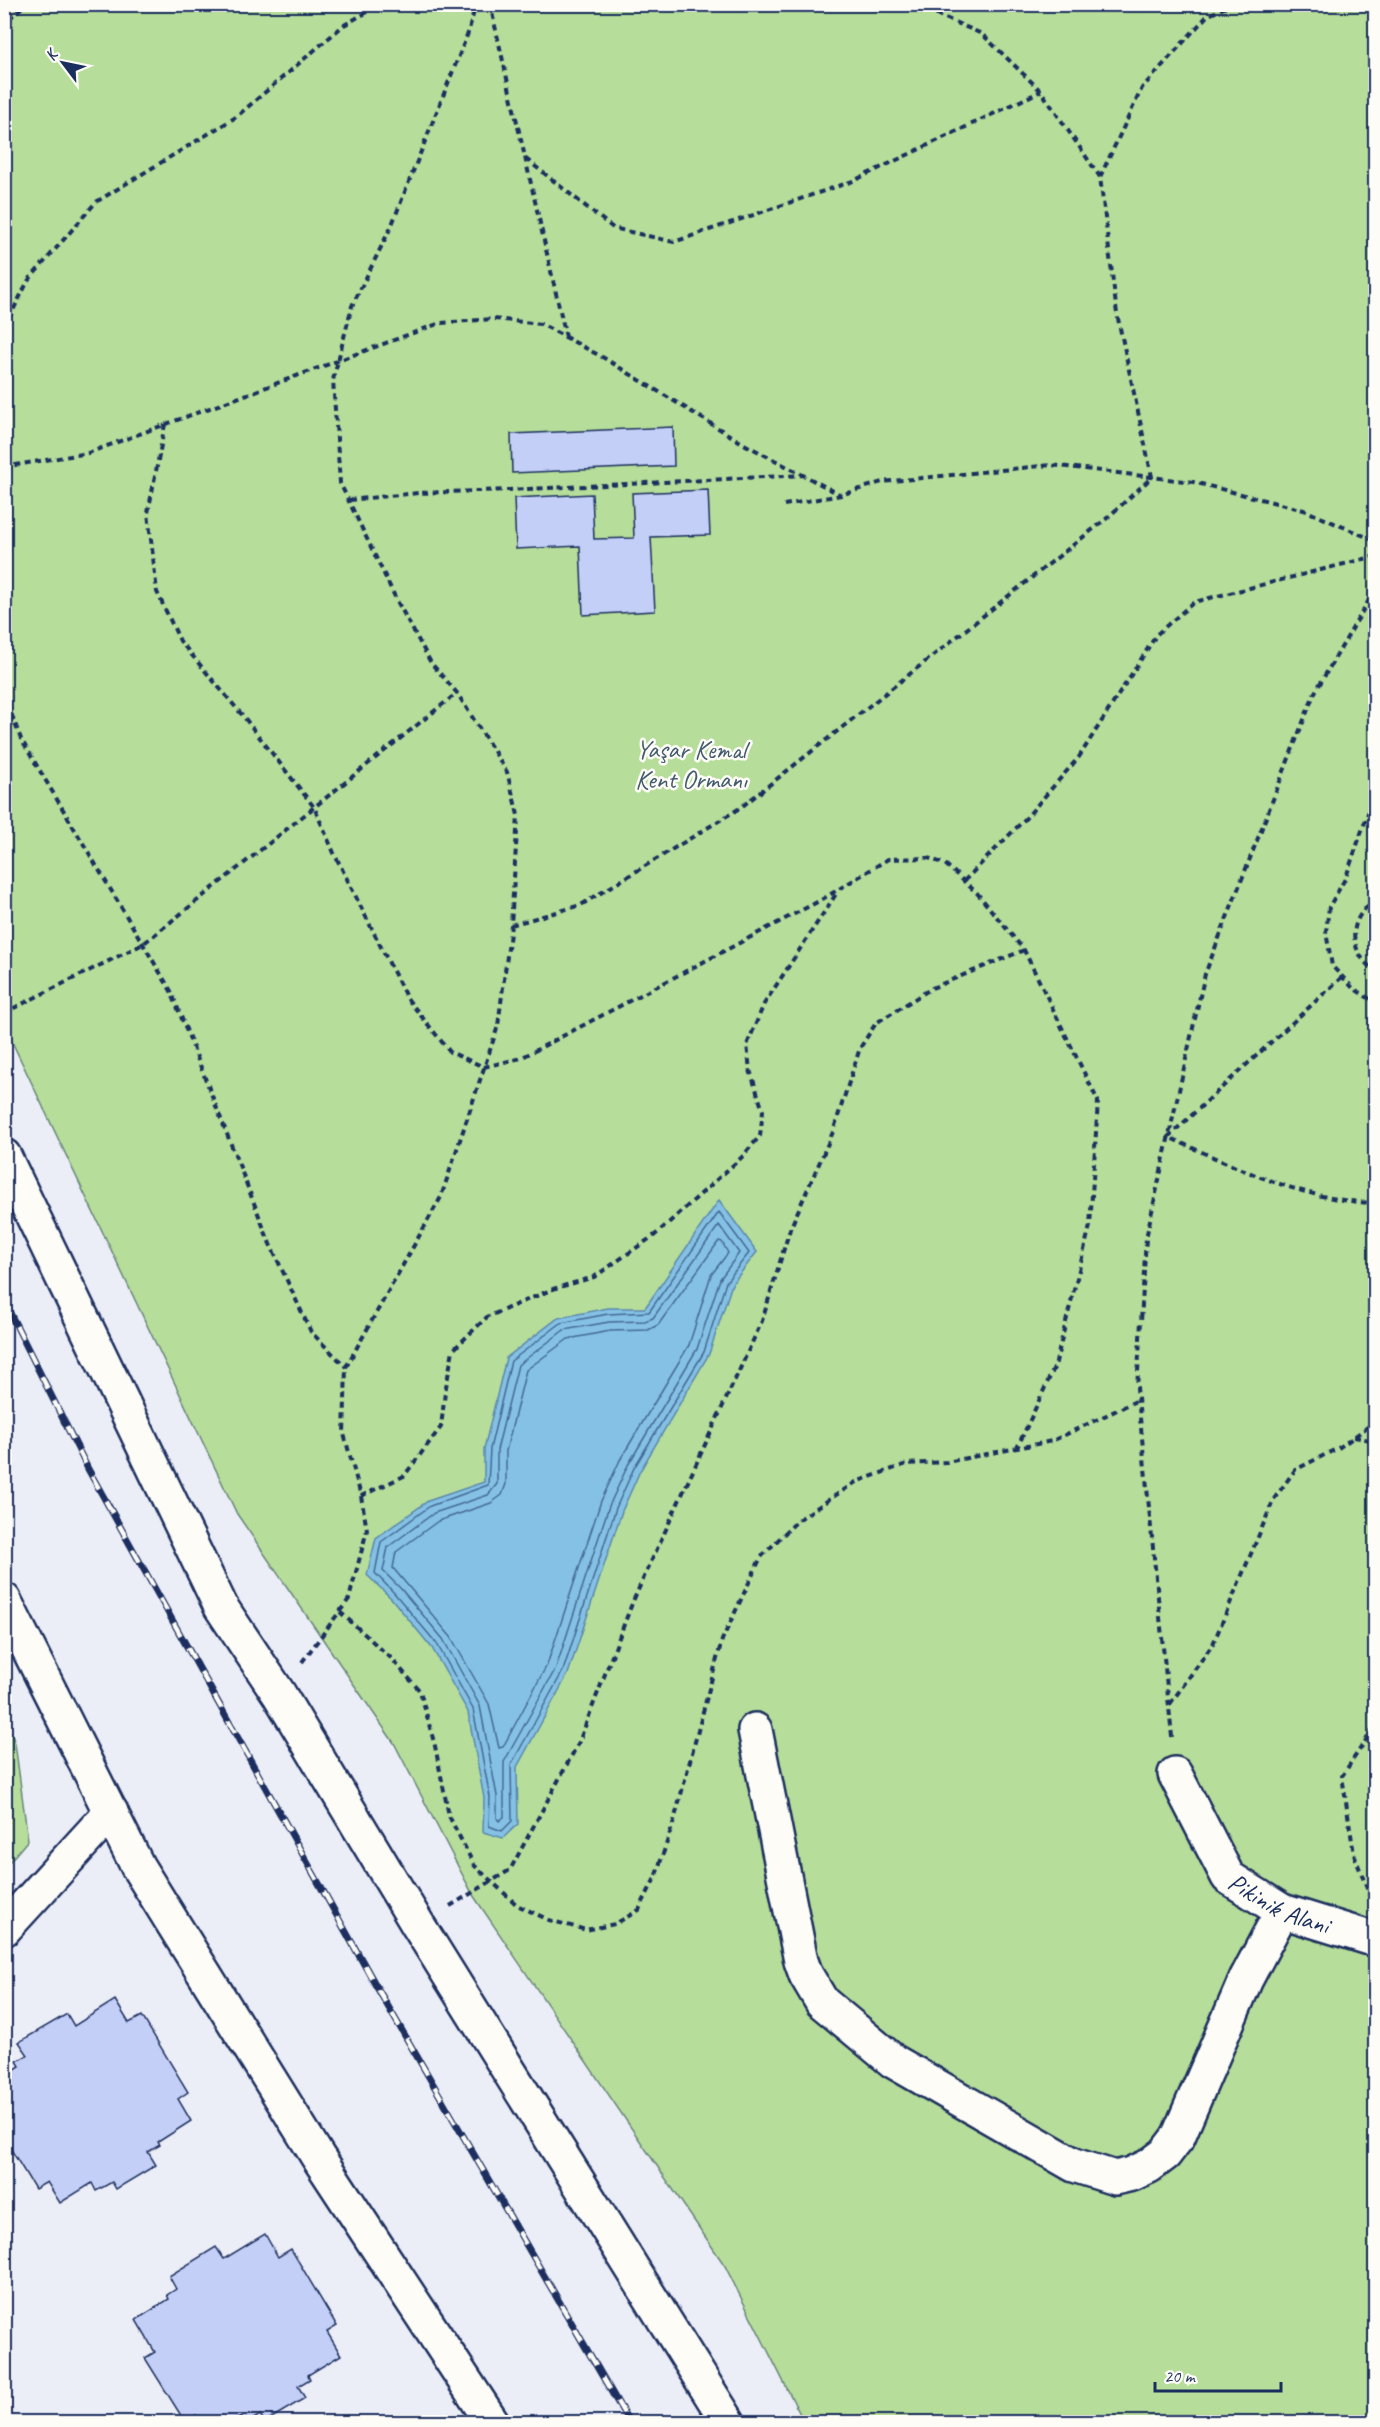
<svg xmlns="http://www.w3.org/2000/svg" width="1380" height="2427" font-family="Caveat,sans-serif">
<style>
.green{fill:#b6dd99;stroke:#68867c;stroke-width:1.5}
.water{fill:#84c1e4;stroke:#5a87ae;stroke-width:1.5}
.lines{fill:none;stroke-linecap:round;stroke-linejoin:round}
.shore{stroke:#456994;stroke-width:1.5}
.building{fill:#c3cff6;stroke:#1b2f5e;stroke-width:1.5}
.minor-casing{stroke:#1b2f5e;stroke-width:38}
.path{stroke:#1b2f5e;stroke-width:4;stroke-dasharray:6 4.5;stroke-linecap:butt}
.minor{stroke:#fdfcf7;stroke-width:33}
.rail-casing{stroke:#1b2f5e;stroke-width:7}
.rail{stroke:#fdfcf7;stroke-width:4.5;stroke-dasharray:14;stroke-linecap:butt}
.labels{text-anchor:middle;dominant-baseline:central;stroke-width:5;stroke-linejoin:round;paint-order:stroke}
.park-label{font-size:26px;fill:#425a6d;stroke:#fdfcf7}
.street-label{font-size:26px;fill:#1b2f5e;stroke:#fdfcf7}
</style>
<rect width="100%" height="100%" fill="#eceef7"/>
<filter id="ink" filterUnits="userSpaceOnUse"><feTurbulence type="fractalNoise" baseFrequency=".0167" numOctaves="2"/><feDisplacementMap in="SourceGraphic" scale="12" xChannelSelector="R" yChannelSelector="G"/><feConvolveMatrix kernelMatrix="1 2 1 2 8 2 1 2 1" color-interpolation-filters="sRGB"/></filter>
<g filter="url(#ink)">
<path class="green" d="M5 5H1375V2422H804L725 2266 473 1895 394 1743 237 1514 5 1027Z
M5 1717 15 1743 28 1840 5 1867Z"/>
<path class="water" d="M719 1200 757 1252 732 1284 709 1354 640 1471 622 1511 568 1674 517 1767 518 1824 503 1838 483 1832 484 1798 468 1712 432 1648 391 1598 367 1575 376 1538 428 1501 484 1482V1449L506 1358 558 1318 608 1308H645Z"/>
<g class="lines">
<path class="shore" d="M719 1212 749 1253 726 1282 704 1352 634 1468 616 1508 563 1671 511 1765 512 1821 502 1831 489 1826 490 1797 473 1709 437 1644 395 1594 375 1573 381 1542 430 1506 488 1485 490 1449 511 1361 561 1323 608 1314 649 1312Z
M719 1225 739 1253 720 1279 697 1349 628 1465 609 1506 556 1668 504 1762V1817L499 1821 497 1818V1796L480 1706 443 1639 401 1589 383 1571 388 1547 434 1513 488 1495 497 1484V1450L518 1365 564 1330 609 1322 645 1321 653 1318Z
M719 1241 722 1242 728 1253 711 1275 689 1345 620 1460 601 1501 547 1665 503 1747 499 1748 489 1704 451 1637 393 1568 396 1552 438 1521 491 1503 502 1495 506 1484V1451L526 1370 568 1339 610 1331 648 1330 658 1325Z"/>
</g>
<path class="building" d="M673 427 674 466 512 473 511 434Z
M708 490 710 535 651 537 655 611 583 615 580 546 516 549 514 498 592 494 594 539 634 538 632 493Z
M115 2000 129 2023 142 2016 188 2092 178 2099 191 2121 158 2142 160 2145 148 2152 156 2165 116 2189 112 2182 96 2191 92 2183 60 2203 47 2182 35 2189 4 2138V2076L20 2066 17 2061 28 2055 19 2042 67 2014 74 2026Z
M265 2234 278 2257 291 2249 337 2326 327 2332 341 2355 308 2375 310 2379 298 2386 305 2398 265 2422 260 2415 249 2422H244L241 2417 231 2422H200L196 2415 185 2422 145 2358 155 2352 136 2320 169 2299 167 2295 176 2289 169 2276 216 2247 224 2259Z"/>
<g class="lines">
<defs>
<g id="minor">
<path d="M4 1156 221 1607 279 1694 418 1925 728 2422"/>
<path d="M4 1600 138 1867 318 2157 492 2422"/>
<path d="M755 1730 801 1961 806 1975 822 2002 893 2061 1074 2165 1115 2178 1132 2174 1149 2166 1165 2154 1178 2137 1246 1979 1282 1911"/>
<path id="s1" d="M1175 1774 1228 1877 1282 1911 1376 1940"/>
<path d="M4 1929 111 1812"/>
</g>
</defs>
<use href="#minor" class="minor-casing"/>
<path class="path" d="M490 4 566 337
M4 28 12 16 26 4
M526 159 613 228 674 242 853 181 1041 91
M1100 177 1142 88 1207 16 1232 4
M4 328 28 281 96 202 236 117 344 25 382 4
M165 424 148 513 157 592 180 641 243 716 314 807 334 853 406 997 450 1052 484 1067 521 1058 821 900 888 859 928 858 945 864 977 893 1024 950 1098 1101 1090 1226 1055 1366 1017 1448
M4 467 88 453 440 323 494 319 541 324 604 358 744 444 841 495
M349 500 418 493 508 490 803 475
M784 505 841 495 882 482 1051 465 1193 482 1304 510 1376 541
M4 695 21 739 171 991 270 1244 311 1332 346 1367
M1376 790 1346 877 1329 907 1326 932 1332 966 1353 988 1376 1003
M964 881 1025 819 1079 757 1157 634 1194 602 1376 556
M1376 900C1345 919 1349 953 1376 972
M511 925 581 905 740 808 1106 519 1152 477 1117 314 1100 177 1041 91 982 34 922 8 894 4
M1342 977 1168 1137C1234 1166 1302 1201 1376 1203
M4 1013 143 944 457 693
M1354 1437 1376 1441
M361 1496 404 1476 441 1427 445 1392 453 1350 487 1317 553 1289 594 1277 655 1235 742 1157 760 1136 763 1111 750 1070 747 1045 764 1004 838 891
M340 1612 391 1658 420 1691 435 1746 449 1816 474 1865 517 1905 549 1920 586 1930 615 1924 639 1910 655 1878 674 1821 722 1640 761 1557 798 1520 856 1482 907 1464 947 1462 1052 1441 1138 1400
M302 1662 349 1599 367 1530 361 1496 344 1434 346 1367 441 1197 498 1026 511 925 518 815 507 772 457 693 431 663 397 601 340 483 333 380 352 306 391 227 468 33 476 4
M1170 1704 1213 1644 1274 1499 1295 1470 1340 1447 1376 1421
M1172 1737 1137 1388 1146 1238 1205 974 1314 694 1376 588
M1371 1899 1354 1854 1342 1776 1376 1725
M450 1906 510 1870 579 1742 633 1601 762 1321 790 1229 833 1132 860 1048 876 1023 932 988 1024 950"/>
<use href="#minor" class="minor"/>
<defs>
<path id="rail" d="M4 1301 88 1469 375 1984 629 2422"/>
</defs>
<use href="#rail" class="rail-casing"/>
<use href="#rail" class="rail"/>
</g>
</g>
<g class="labels">
<g class="park-label">
<text x="691" y="749">Yaşar Kemal<tspan x="691" dy="30">Kent Ormanı</tspan></text>
</g>
<g class="street-label">
<text stroke="none"><textPath href="#s1" startOffset="174">Pikinik Alani</textPath></text>
</g>
</g>
<rect width="1380" height="2427" fill="none" stroke="#fdfcf7" stroke-width="24"/>
<rect x="12" y="12" width="1356" height="2403" fill="none" stroke="#1b2f5e" stroke-width="2" filter="url(#ink)"/>
<g transform="translate(63 63) rotate(302)" stroke="#fdfcf7" stroke-width="4.5" paint-order="stroke">
<path d="M0-4.5L10 22L0 15L-10 22Z" fill="#1b2f5e"/>
<text y="-9" font-size="16" font-weight="bold" text-anchor="middle" fill="#1b2f5e">K</text>
</g>
<path d="M1155 2382v9h126v-9" fill="none" stroke="#1b2f5e" stroke-width="3"/>
<text x="1164" y="2382" font-size="18" fill="#1b2f5e" stroke="#fdfcf7" stroke-width="4.5" paint-order="stroke">20 m</text>
</svg>
